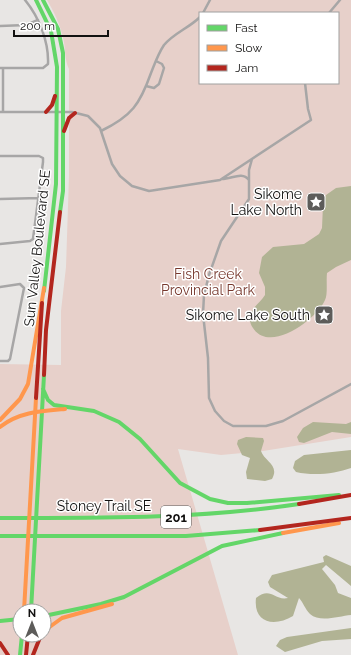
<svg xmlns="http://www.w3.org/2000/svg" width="351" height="655" font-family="Raleway,sans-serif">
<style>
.green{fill:#e7d0ca;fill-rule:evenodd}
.water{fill:#b1b394}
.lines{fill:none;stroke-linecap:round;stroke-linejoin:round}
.street{stroke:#a7a6a6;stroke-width:2.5}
.fast{stroke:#63d668;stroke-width:4}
.slow{stroke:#ff974d;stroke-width:4}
.jam{stroke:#b3261e;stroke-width:4}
.labels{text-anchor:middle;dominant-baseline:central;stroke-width:3;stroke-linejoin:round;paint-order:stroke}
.shield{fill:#fff;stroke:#595858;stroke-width:1}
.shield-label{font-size:13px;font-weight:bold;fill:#121110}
.poi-label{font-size:14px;fill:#121110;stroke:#fff;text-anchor:end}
.street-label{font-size:14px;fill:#121110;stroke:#fff}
.park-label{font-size:14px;fill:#77382d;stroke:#fff}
</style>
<rect width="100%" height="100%" fill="#e8e6e4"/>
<path class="green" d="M47 0H351V437L263 451 221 455 178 449 238 655H0V364L61 365V311L66 267 69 176V69C64 59 66 48 63 38 60 24 54 12 47 0ZM200 13H338V83H200ZM20 611H44V635H20Z"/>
<path class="water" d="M351 186V260L336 267 327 273C326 281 328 294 325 300 317 319 270 354 253 328 250 324 249 319 251 314 254 305 261 302 265 295V287L259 273 262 257 273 247 304 244 319 234 322 228 323 205 326 195 336 188Z
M313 422 346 424 351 422V434L332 432 304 443 299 442 297 437 303 428Z
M246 437 263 438 264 441 261 451C264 461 280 465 272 479L265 481 247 479 246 472 250 458 242 455 237 444 238 440Z
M351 450V468C335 474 313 476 296 472L293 468 295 461 304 455Z
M326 555 351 566V586L326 565 322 569 335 585 338 593 351 598V615C339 616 320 623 310 614 305 609 303 602 299 598L293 616C275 627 253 624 256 598 271 586 274 601 288 598L270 587 268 582 272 575 324 562 323 557Z
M351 628V639L322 641 285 652 276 646 280 640 287 637Z"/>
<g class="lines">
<path class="street" d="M203 13 210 0
M329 13 340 0
M0 26 26 25 38 20
M0 68H43L48 64C49 42 39 17 25 0
M146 86 154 88 159 84 164 68 162 64 156 61
M0 112H72L88 116 100 128 112 164 120 176 132 186 149 191 220 180 311 120 308 109 305 83
M3 112V68
M101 131C132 116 140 104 151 73 155 63 158 54 164 45 174 33 189 28 200 17
M0 156H39L43 158V162L33 239 30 241 0 244
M252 159 249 170V199L221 241 209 275 204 295 203 314 208 358 209 398 215 411 224 421 233 426H266L283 421 351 384
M222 179C232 179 242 171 249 180
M0 199 39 198
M0 287 20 284 24 288 10 359 8 361H0"/>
<path class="fast" d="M36 0 51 31 57 67 56 184 44 291
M43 0 58 29 63 53V191L60 212
M43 389 48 400 54 405 94 411 119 422 140 439 180 483 210 499 228 503H247L339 495
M0 518C100 518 199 519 299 504
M0 536H186L260 530
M31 611 44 375
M44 616 101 604 124 597 222 546 283 533
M0 621 20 619
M20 655 22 635"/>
<path class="slow" d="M0 420 20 399 28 384 44 288
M0 427C19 412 41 411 65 409
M283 533 339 523
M24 611 36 398
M44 631 62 618 112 604"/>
<path class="jam" d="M46 112 52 105 55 96
M64 131 69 118 75 113
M44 375 46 330 60 212
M36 398 42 303
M299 504 351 495
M260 530 351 518
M0 643 8 655
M26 655 28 635
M33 655 41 635"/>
</g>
<defs>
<symbol id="sight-square" viewBox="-11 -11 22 22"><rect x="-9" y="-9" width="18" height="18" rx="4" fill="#5d5c5a" stroke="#fff"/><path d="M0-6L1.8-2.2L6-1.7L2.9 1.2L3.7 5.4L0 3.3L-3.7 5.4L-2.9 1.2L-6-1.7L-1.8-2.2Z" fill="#fff"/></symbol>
</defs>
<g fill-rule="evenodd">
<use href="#sight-square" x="305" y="191" width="22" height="22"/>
<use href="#sight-square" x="313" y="304" width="22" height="22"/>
</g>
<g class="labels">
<rect class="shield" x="161" y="506" width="30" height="22" rx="3"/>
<g class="shield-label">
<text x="176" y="517">201</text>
</g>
<g class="poi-label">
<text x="302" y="194">Sikome<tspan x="302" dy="16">Lake North</tspan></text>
<text x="310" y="315">Sikome Lake South</text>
</g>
<g class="street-label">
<text transform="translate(37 248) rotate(-84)">Sun Valley Boulevard SE</text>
<text x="104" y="506">Stoney Trail SE</text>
</g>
<g class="park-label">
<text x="208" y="274">Fish Creek<tspan x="208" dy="16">Provincial Park</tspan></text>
</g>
</g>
<rect x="199" y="12" width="140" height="72" fill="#ffffff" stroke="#a0a09f"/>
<rect x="207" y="25" width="20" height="6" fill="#63d668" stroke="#a0a09f"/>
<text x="235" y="32" font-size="12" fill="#121110">Fast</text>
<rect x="207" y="45" width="20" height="6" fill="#ff974d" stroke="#a0a09f"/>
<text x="235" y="52" font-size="12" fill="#121110">Slow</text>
<rect x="207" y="65" width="20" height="6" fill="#b3261e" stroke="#a0a09f"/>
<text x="235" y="72" font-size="12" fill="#121110">Jam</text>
<g transform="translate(32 623)"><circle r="19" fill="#ffffff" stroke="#a0a09f"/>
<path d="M0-3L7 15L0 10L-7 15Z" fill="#5d5c5a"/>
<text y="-6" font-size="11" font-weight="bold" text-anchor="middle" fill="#121110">N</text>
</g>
<path d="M14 30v6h94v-6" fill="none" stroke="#121110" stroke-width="2"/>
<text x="20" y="30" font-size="12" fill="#121110" stroke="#ffffff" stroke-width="3" paint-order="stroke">200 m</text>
</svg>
